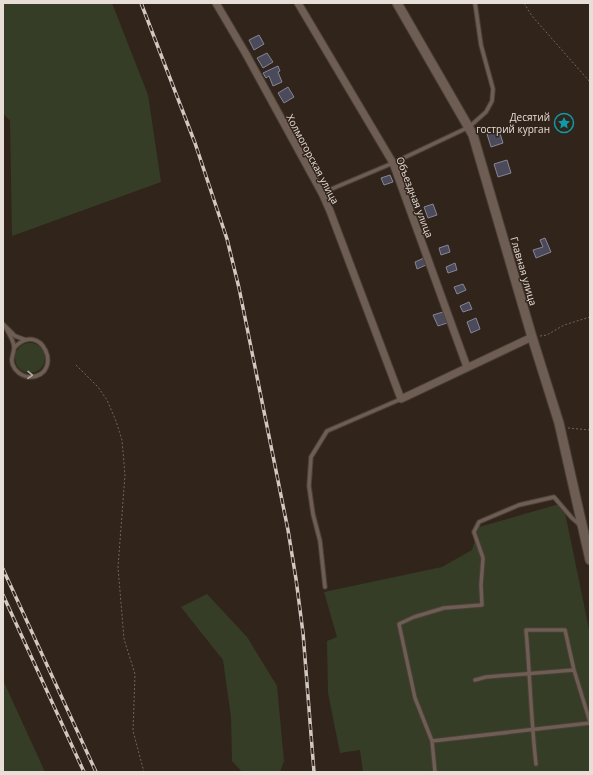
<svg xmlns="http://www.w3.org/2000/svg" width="593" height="775" font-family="'Open Sans',sans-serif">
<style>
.green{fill:#363d26}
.building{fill:#4b4a5a;stroke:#868597}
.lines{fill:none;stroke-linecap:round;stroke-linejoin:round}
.service-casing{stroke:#4a3f38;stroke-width:5.5}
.minor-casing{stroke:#4a3f38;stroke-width:9}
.tertiary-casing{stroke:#4a3f38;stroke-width:11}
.path{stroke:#71655d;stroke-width:1;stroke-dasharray:2 2;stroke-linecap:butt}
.service{stroke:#6d5d52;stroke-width:3.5}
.minor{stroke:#6d5d52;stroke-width:7}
.tertiary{stroke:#6d5d52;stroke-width:9}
.rail-casing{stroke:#d2c8c2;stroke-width:3.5}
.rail{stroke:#31241a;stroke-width:2;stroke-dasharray:6;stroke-linecap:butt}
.oneway{stroke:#b6aaa2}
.labels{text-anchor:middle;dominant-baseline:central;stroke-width:3;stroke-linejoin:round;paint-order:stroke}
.poi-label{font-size:10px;fill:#e7ded8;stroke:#31241a;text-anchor:end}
.street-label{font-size:10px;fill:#e7ded8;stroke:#31241a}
</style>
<rect width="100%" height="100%" fill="#31241a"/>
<path class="green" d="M3 3H112L148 95 161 182 12 236 10 121 3 113Z
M15 358a15 15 0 1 1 30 0a15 15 0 1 1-30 0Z
M563 503 590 634V772H363L360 750 340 753 328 693 327 641 337 637 324 592 442 567 472 550 479 527Z
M207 594 247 637 277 686 284 761 280 772H242L232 761 231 717 223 660 181 607Z
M3 680 45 772H3Z"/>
<path class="building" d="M259 35 264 44 254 50 249 40Z
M267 53 273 62 263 68 257 58Z
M278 66 280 71 278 72 282 82 273 86 269 76 266 78 263 73Z
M288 87 294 97 284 103 278 93Z
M499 130 503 143 491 147 487 134Z
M507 160 511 173 498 177 494 164Z
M390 175 393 182 384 185 381 178Z
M433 204 437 215 428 218 424 207Z
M545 238 551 252 536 258 533 250 543 247 540 240Z
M448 245 450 252 441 255 439 248Z
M424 258 426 265 417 269 415 262Z
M455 263 457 270 448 273 446 267Z
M463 284 466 290 457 294 454 287Z
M469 302 472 309 463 312 460 306Z
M443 312 447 323 438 326 433 315Z
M476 318 480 329 471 333 467 322Z"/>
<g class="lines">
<defs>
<path id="service" d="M322 193 393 163 469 127 486 112 492 101 493 89 481 45 475 3
M3 324 15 336 26 340
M6 328C9 334 15 342 14 349 13 357 9 360 15 369 19 374 25 377 31 377 65 374 41 318 14 348
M580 525 572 518 554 497 519 505 479 522 474 532 483 558 481 585 482 605 444 608 414 617 399 624 415 698 432 741 590 723
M325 587 320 541 313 514 309 486 311 457 327 431 401 399
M475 680 486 677 574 670
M432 741 435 772
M536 764C531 720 530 675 526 630H565L574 670 590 722"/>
<path id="minor" d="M216 3 246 54 322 193 330 211 401 399 532 337
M298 3 393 163 467 367"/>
<path id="tertiary" d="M397 3 473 135 532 337 559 423 590 560"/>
</defs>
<use href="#service" class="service-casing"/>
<use href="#minor" class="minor-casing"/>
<use href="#tertiary" class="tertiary-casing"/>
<path class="path" d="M524 3 532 16 590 82
M540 336 547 335 564 325 590 317
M76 365 98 387 107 400 116 421 122 440 125 475 118 567 124 639 135 674 133 731 144 772
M568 428 590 430"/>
<use href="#service" class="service"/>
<use href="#minor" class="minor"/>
<use href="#tertiary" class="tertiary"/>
<defs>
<path id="rail" d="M141 3 195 143 227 239 239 288 288 530 296 579 303 633 314 772
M3 569 96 772
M3 595 84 772"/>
</defs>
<use href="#rail" class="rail-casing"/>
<use href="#rail" class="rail"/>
</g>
<defs><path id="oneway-chevron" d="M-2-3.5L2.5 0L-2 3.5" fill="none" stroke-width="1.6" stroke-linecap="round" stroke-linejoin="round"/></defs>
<use class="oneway" href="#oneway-chevron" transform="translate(30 375) rotate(1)"/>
<defs>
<symbol id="sight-ring" viewBox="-11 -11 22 22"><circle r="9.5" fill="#31241a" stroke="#0f9aa8" stroke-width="1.5"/><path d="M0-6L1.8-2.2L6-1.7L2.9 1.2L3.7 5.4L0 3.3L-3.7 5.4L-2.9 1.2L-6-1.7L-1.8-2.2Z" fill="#0f9aa8"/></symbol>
</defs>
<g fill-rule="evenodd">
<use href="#sight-ring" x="553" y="112" width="22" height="22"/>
</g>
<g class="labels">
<g class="poi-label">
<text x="550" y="117">Десятий<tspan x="550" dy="12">гострий курган</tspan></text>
</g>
<g class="street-label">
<text transform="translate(313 159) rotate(62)">Холмогорская улица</text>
<text transform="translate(415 197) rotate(69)">Объездная улица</text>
<text transform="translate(524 271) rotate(74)">Главная улица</text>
</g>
</g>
<rect width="593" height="775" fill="none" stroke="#e7ded8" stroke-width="8"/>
</svg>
